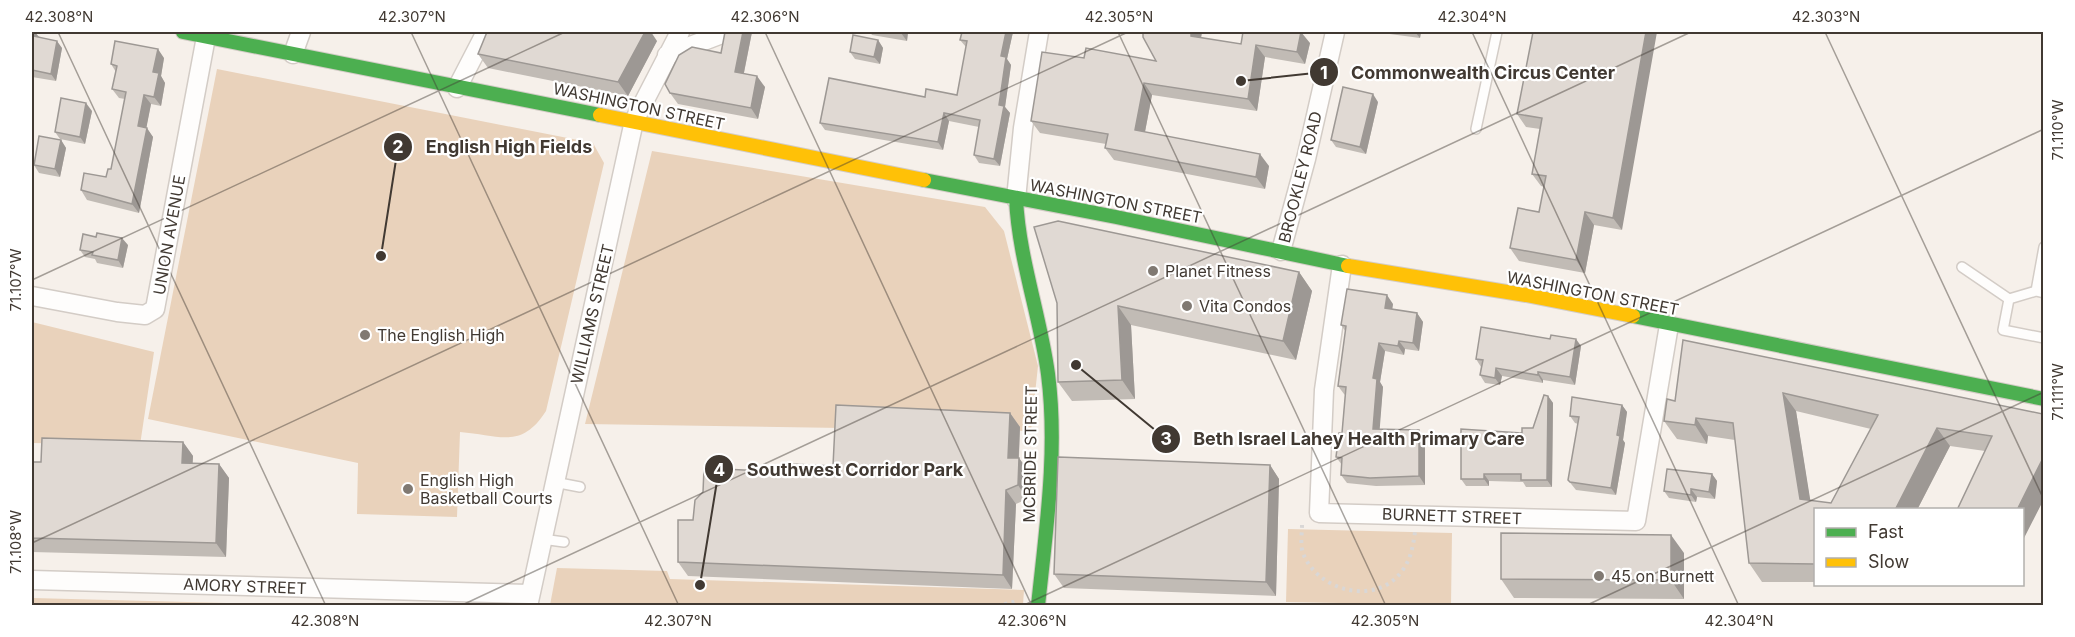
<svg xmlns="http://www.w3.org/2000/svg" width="2075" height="637" font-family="Inter,sans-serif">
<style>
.green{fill:#e9d2bb}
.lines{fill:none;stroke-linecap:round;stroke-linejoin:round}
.lane-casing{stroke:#d3ccc6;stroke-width:12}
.street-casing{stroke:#d3ccc6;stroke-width:21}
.fast-casing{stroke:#d3ccc6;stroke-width:16}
.slow-casing{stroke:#d3ccc6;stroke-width:16}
.path{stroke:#d9d7d6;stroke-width:4;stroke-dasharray:3 4.5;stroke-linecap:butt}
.lane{stroke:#fefdfc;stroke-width:9}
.street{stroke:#fefdfc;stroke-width:18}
.fast{stroke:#4caf50;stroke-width:14}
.slow{stroke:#ffc107;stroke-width:14}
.wall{fill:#c1bbb5;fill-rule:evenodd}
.shaded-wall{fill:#9d9894}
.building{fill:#e0d9d3;stroke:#9d9894;stroke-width:1.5;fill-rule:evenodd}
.ticks{fill:none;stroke:#413932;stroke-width:1.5;stroke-opacity:0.45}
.poi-dot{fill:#807972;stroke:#fff;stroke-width:2}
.labels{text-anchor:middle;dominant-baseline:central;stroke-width:4.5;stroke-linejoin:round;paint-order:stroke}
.street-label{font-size:16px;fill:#413932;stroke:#fff}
.poi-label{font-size:16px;fill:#413932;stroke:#fff;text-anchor:start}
.leader{fill:none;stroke:#413932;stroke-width:2}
.callout-dot{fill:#413932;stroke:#fff;stroke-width:2}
.mark-label{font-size:18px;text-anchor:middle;font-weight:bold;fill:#fff}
.callout-label{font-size:18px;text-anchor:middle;font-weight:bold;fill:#413932;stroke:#fff;stroke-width:4.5;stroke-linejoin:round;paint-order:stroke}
.neatline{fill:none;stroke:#413932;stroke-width:2}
.ticks-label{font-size:15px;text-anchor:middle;fill:#413932}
</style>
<rect width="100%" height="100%" fill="#f6f0ea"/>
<path class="green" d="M217 69 593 143 604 163 546 411C521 450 500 435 460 432L457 517 357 514 358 463 148 419Z
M652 151 985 207 1004 231 1038 366 1031 431 585 424Z
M32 322 154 352 140 445 32 443Z
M1288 529 1452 533 1451 605 1286 602Z
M557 568 667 571 670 579 1024 590 1023 605H550Z
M32 598 304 605 32 606Z"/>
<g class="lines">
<defs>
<path id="lane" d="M1476 129 1497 32
M2044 247 2036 291 2044 293
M1962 267 2009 299
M2036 291 2009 299 2003 330 2044 338
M554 482 580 487
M542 539 564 542"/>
<path id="street" d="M293 54 301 32
M667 55 727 32
M457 88 486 32
M1016 199 1023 128 1039 32
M1281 251 1306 159 1335 32
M1342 265 1324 390 1319 513 1636 521 1669 325
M32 296 117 312 145 315 155 309 206 37
M32 580 530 594
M528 606 634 121 680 32"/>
<path id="fast" d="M183 32 600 115
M924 180 1116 217 1348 266
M1016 199C1019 259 1040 315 1048 374 1058 451 1046 529 1038 606
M1633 316 2044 399"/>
<path id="slow" d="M600 115 924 180
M1348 266 1526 295 1633 316"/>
</defs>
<use href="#lane" class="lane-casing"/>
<use href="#street" class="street-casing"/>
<use href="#fast" class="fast-casing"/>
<use href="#slow" class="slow-casing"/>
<path class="path" d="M1302 525C1302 534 1300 545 1303 553 1317 591 1376 607 1402 571 1411 559 1413 546 1415 532
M776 606H860
M997 606 1017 601"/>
<use href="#lane" class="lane"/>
<use href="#street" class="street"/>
<use href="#fast" class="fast"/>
<use href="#slow" class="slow"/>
</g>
<path class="wall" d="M32 32 39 37 62 48 56 81 32 77Z
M725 32H752L744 73 765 87 758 119 678 104 670 93 721 53Z
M870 32H908L907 41 872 35Z
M946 32H1013L1007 59 1011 65 1005 107 1010 113 1000 166 979 163 974 155 979 127 949 121 943 150 825 130 820 123 925 97 957 95 966 47 960 40 961 34Z
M1202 32 1201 38 1241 44 1310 43 1305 64 1265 57 1257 111 1152 95 1145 132 1269 166 1265 189 1114 160 1105 148 1106 144 1040 133 1031 121 1084 58 1156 61Z
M1381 32H1421L1420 38 1382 33Z
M1533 32 1622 230 1594 225 1585 273 1519 261 1510 248 1539 212 1544 187 1541 186 1532 174 1540 129 1526 127 1517 114Z
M878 40 883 48 880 64 855 59 850 52Z
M657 41 628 96 488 68 478 54Z
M164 58 161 76 165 83 161 106 151 104 146 128 153 137 139 213 87 200 81 190 106 177 111 169 125 99 119 98 112 89 116 72 111 64Z
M1378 102 1366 154 1336 147 1331 140Z
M92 111 85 144 60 139 55 132Z
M61 140 66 148 60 177 39 173 34 165Z
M128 245 123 268 97 263 95 259 85 257 80 250Z
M1299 272 1312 291 1296 360 1131 325 1135 399 1072 401 1058 382 1057 303Z
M1393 304 1392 309 1417 313 1423 322 1419 351 1405 349 1404 355 1385 351 1380 382 1383 387 1379 429 1425 438V485L1376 486 1347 483 1341 475 1342 465 1336 457 1342 433 1345 395 1344 394 1338 386 1346 332 1341 325Z
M1683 340 2043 414 1985 451 1950 446 1917 510H1815V582H1762L1749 563 1735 440 1708 436 1707 444 1677 439 1664 421 1675 401ZM1796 411 1871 429 1831 503 1810 501Z
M1581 346 1575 385 1543 380V383L1502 376 1500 385 1485 383 1480 375 1481 367 1476 359Z
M1548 396 1553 403 1552 487H1526L1523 482 1489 481V486H1466L1461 479 1522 433 1533 428Z
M1622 405 1627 412 1623 440 1625 443 1616 495 1576 490 1568 480 1578 424 1575 423 1570 416Z
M1010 413 1020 427 1019 458 1029 472 1027 499 1016 504 1012 589 688 576 678 562 693 520 783 472 833 466Z
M183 442 193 456 192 464H219L229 478 226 557 32 552V462H41Z
M1270 465 1279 479 1276 596 1064 588 1054 574Z
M1712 474 1717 481 1715 499 1697 497 1696 502 1669 498 1664 491Z
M1684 553V599L1514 598 1501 579Z"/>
<path class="shaded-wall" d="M33 32H35L39 37 33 36Z
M645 32H651L657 41 628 96 618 82Z
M743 32H752L742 82 735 72Z
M901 32H908L907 41 901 33Z
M1006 32H1013L1007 59 1011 65 1005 107 1010 113 1000 166 994 159 999 105 1001 56Z
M1191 32H1202L1199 48 1191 36Z
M1301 32 1310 43 1305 64 1297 52Z
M1415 32H1421L1420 38Z
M1646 32H1657L1622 230 1613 218Z
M878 40 883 48 880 64 874 57Z
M57 41 62 48 56 81 51 74Z
M1256 45 1265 57 1257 111 1248 99Z
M158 49 164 58 161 76 165 83 161 106 154 97 153 72Z
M757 76 765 87 758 119 751 108Z
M1144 83 1152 95 1143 142 1135 130Z
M1373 94 1378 102 1366 154 1360 147Z
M144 95 151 104 145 135 138 126Z
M86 103 92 111 85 144 80 137Z
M944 113 949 121 943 150 938 142Z
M147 128 153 137 139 213 132 204Z
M61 140 66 148 60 177 55 169Z
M1260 154 1269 166 1265 189 1256 177Z
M1585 212 1594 225 1585 273 1576 260Z
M122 238 128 245 123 268 118 260Z
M1299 272 1312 291 1296 360 1283 341Z
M1387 295 1393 304 1391 317 1385 308Z
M1118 306 1131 325 1135 399 1122 380Z
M1417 313 1423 322 1419 351 1413 343Z
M1576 339 1581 346 1575 385 1570 377Z
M1399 341 1405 349 1404 355 1398 346Z
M1379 343 1385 351 1380 382 1383 387 1379 438 1373 429V378Z
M1496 368 1502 376 1500 385 1495 378Z
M1538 372 1543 380V383L1538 375Z
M1783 393 1796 411 1813 517 1800 499Z
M1548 396 1553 403 1552 487 1547 480Z
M1622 405 1627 412 1623 440 1625 443 1616 495 1611 488Z
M1010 413 1020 427 1018 472 1008 458Z
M1696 418 1708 436 1707 444 1695 425Z
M1937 428 1950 446 1917 510H1895Z
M1419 430 1425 438V485L1419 476Z
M183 442 193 456 192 477 182 463Z
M1019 458 1029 472 1027 499 1018 485Z
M2043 458V501L2022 542V510H2017Z
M219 464 229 478 226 557 216 543Z
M1270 465 1279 479 1276 596 1266 582Z
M1484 474 1489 481V486L1484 479Z
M1712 474 1717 481 1715 499 1709 492Z
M1691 489 1697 497 1696 502 1691 495Z
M1006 490 1016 504 1012 589 1003 575Z
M1671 535 1684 553V599L1671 580Z"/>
<path class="building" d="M32 32H33V36L57 41 51 74 32 70Z
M487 32H645L618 82 478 54Z
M725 32H743L735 72 757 76 751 108 670 93 665 84 679 55 692 47 721 53Z
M962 32H1006L1001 56 1006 57 999 105 1004 106 994 159 974 155 980 120 944 113 938 142 820 123 829 78 925 97 926 89 957 95 967 41 960 40Z
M1143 32H1191V36L1241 44 1243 32H1301L1297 52 1256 45 1248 99 1144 83 1135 130 1260 154 1256 177 1105 148 1108 134 1031 121 1042 52 1084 58 1086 48 1156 61 1143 37Z
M1533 32H1646L1613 218 1585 212 1576 260 1510 248 1518 208 1539 212 1546 176 1532 174 1542 118 1517 114Z
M853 35 878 40 874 57 850 52Z
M115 41 158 49 153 72 159 73 154 97 144 95 138 126 147 128 132 204 81 190 84 173 106 177 108 169H111L126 92 112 89 117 66 111 64Z
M1343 87 1373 94 1360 147 1331 140Z
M61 98 86 103 80 137 55 132Z
M39 136 61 140 55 169 34 165Z
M1058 221 1299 272 1283 341 1118 306 1122 380 1058 382 1057 303 1034 227Z
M97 233 122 238 118 260 92 255 93 252 80 250 83 234 96 237Z
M1347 289 1387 295 1385 308 1417 313 1413 343 1399 341 1398 346 1379 343 1373 378 1377 379 1373 429 1419 430V476L1370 478 1341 475 1342 458 1336 457 1339 433H1342L1346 387 1338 386 1346 326 1341 325Z
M1481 327 1550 339 1551 335 1576 339 1570 377 1538 372V375L1496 368 1495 378 1480 375 1483 360 1476 359Z
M1683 340 2043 414V458L2017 510H1957L1992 436 1937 428 1895 510H1815V564L1749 563 1733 423 1696 418 1695 425 1664 421 1667 399 1675 401ZM1783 393 1878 415 1831 503 1800 499Z
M1544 395 1548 396 1547 480H1521V474H1484V479H1461V429L1522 433V428H1533Z
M1572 397 1622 405 1617 435 1620 436 1611 488 1570 482 1568 480 1579 417 1570 416Z
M836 405 1010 413 1008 458H1019L1018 485 1006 490 1003 575 678 562V520H693L695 500 703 492 704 468 783 472 791 464 833 466Z
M42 438 183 442 182 463 219 464 216 543 32 538V462H41Z
M1058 457 1270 465 1266 582 1054 574Z
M1667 469 1712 474 1709 492 1691 489V495L1664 491Z
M1501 533 1671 535V580L1501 579Z"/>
<path class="ticks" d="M58 32 326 606M411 32 679 606M765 32 1032 606M1118 32 1386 606M1472 32 1739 606M1825 32 2044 500M32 280 565 32M32 543 1128 32M460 606 1691 32M1022 606 2044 129M1585 606 2044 392"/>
<g class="poi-dot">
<circle cx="1153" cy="271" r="6"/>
<circle cx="1187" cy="306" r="6"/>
<circle cx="365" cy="335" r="6"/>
<circle cx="408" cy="489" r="6"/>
<circle cx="1599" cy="576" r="6"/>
</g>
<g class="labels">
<g class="street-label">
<text transform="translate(639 106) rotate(12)">WASHINGTON STREET</text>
<text transform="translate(1300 177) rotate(-76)">BROOKLEY ROAD</text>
<text transform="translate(1116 201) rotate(11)">WASHINGTON STREET</text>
<text transform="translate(169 235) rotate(-80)">UNION AVENUE</text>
<text transform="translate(1593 293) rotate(11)">WASHINGTON STREET</text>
<text transform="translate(592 314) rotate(-77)">WILLIAMS STREET</text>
<text transform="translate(1030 454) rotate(-89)">MCBRIDE STREET</text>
<text transform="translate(1452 516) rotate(2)">BURNETT STREET</text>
<text transform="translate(245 586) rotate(2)">AMORY STREET</text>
</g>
<g class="poi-label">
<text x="1165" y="271">Planet Fitness</text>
<text x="1199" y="306">Vita Condos</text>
<text x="377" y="335">The English High</text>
<text x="420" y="480">English High<tspan x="420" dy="18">Basketball Courts</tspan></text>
<text x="1611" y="576">45 on Burnett</text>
</g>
</g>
<path class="leader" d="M1241 81L1324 72M381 256L398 147M1076 365L1166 439M700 585L719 469"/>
<g class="callout-dot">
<circle cx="1241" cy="81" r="6"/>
<circle cx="381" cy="256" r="6"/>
<circle cx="1076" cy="365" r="6"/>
<circle cx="700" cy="585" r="6"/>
<circle cx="1324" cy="72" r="15"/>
<circle cx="398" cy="147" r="15"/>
<circle cx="1166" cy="439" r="15"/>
<circle cx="719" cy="469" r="15"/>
</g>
<g class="mark-label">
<text x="1324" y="79">1</text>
<text x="398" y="153">2</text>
<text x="1166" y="445">3</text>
<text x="719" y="476">4</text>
</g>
<g class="callout-label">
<text x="1483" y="79">Commonwealth Circus Center</text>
<text x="509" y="153">English High Fields</text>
<text x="1359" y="445">Beth Israel Lahey Health Primary Care</text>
<text x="855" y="476">Southwest Corridor Park</text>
</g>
<rect width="2075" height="637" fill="none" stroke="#ffffff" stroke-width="66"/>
<rect x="1814" y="508" width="210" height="78" fill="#ffffff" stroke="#b3b0ad" stroke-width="1.5"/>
<rect x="1826" y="528" width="30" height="9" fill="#4caf50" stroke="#b3b0ad" stroke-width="1.5"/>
<text x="1868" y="538" font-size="18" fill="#413932">Fast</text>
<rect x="1826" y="558" width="30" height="9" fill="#ffc107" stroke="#b3b0ad" stroke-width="1.5"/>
<text x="1868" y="568" font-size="18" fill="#413932">Slow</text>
<rect x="33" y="33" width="2009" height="571" class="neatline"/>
<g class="ticks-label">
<text x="59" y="22">42.308°N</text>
<text x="412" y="22">42.307°N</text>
<text x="765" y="22">42.306°N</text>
<text x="1119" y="22">42.305°N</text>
<text x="1472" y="22">42.304°N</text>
<text x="1826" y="22">42.303°N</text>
<text transform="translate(2058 130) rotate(-90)" y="5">71.110°W</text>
<text transform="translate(16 280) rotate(-90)" y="5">71.107°W</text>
<text transform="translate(2058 392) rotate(-90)" y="5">71.111°W</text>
<text transform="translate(16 542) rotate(-90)" y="5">71.108°W</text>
<text x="325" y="626">42.308°N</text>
<text x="678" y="626">42.307°N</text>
<text x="1032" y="626">42.306°N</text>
<text x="1385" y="626">42.305°N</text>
<text x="1739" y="626">42.304°N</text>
</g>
</svg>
